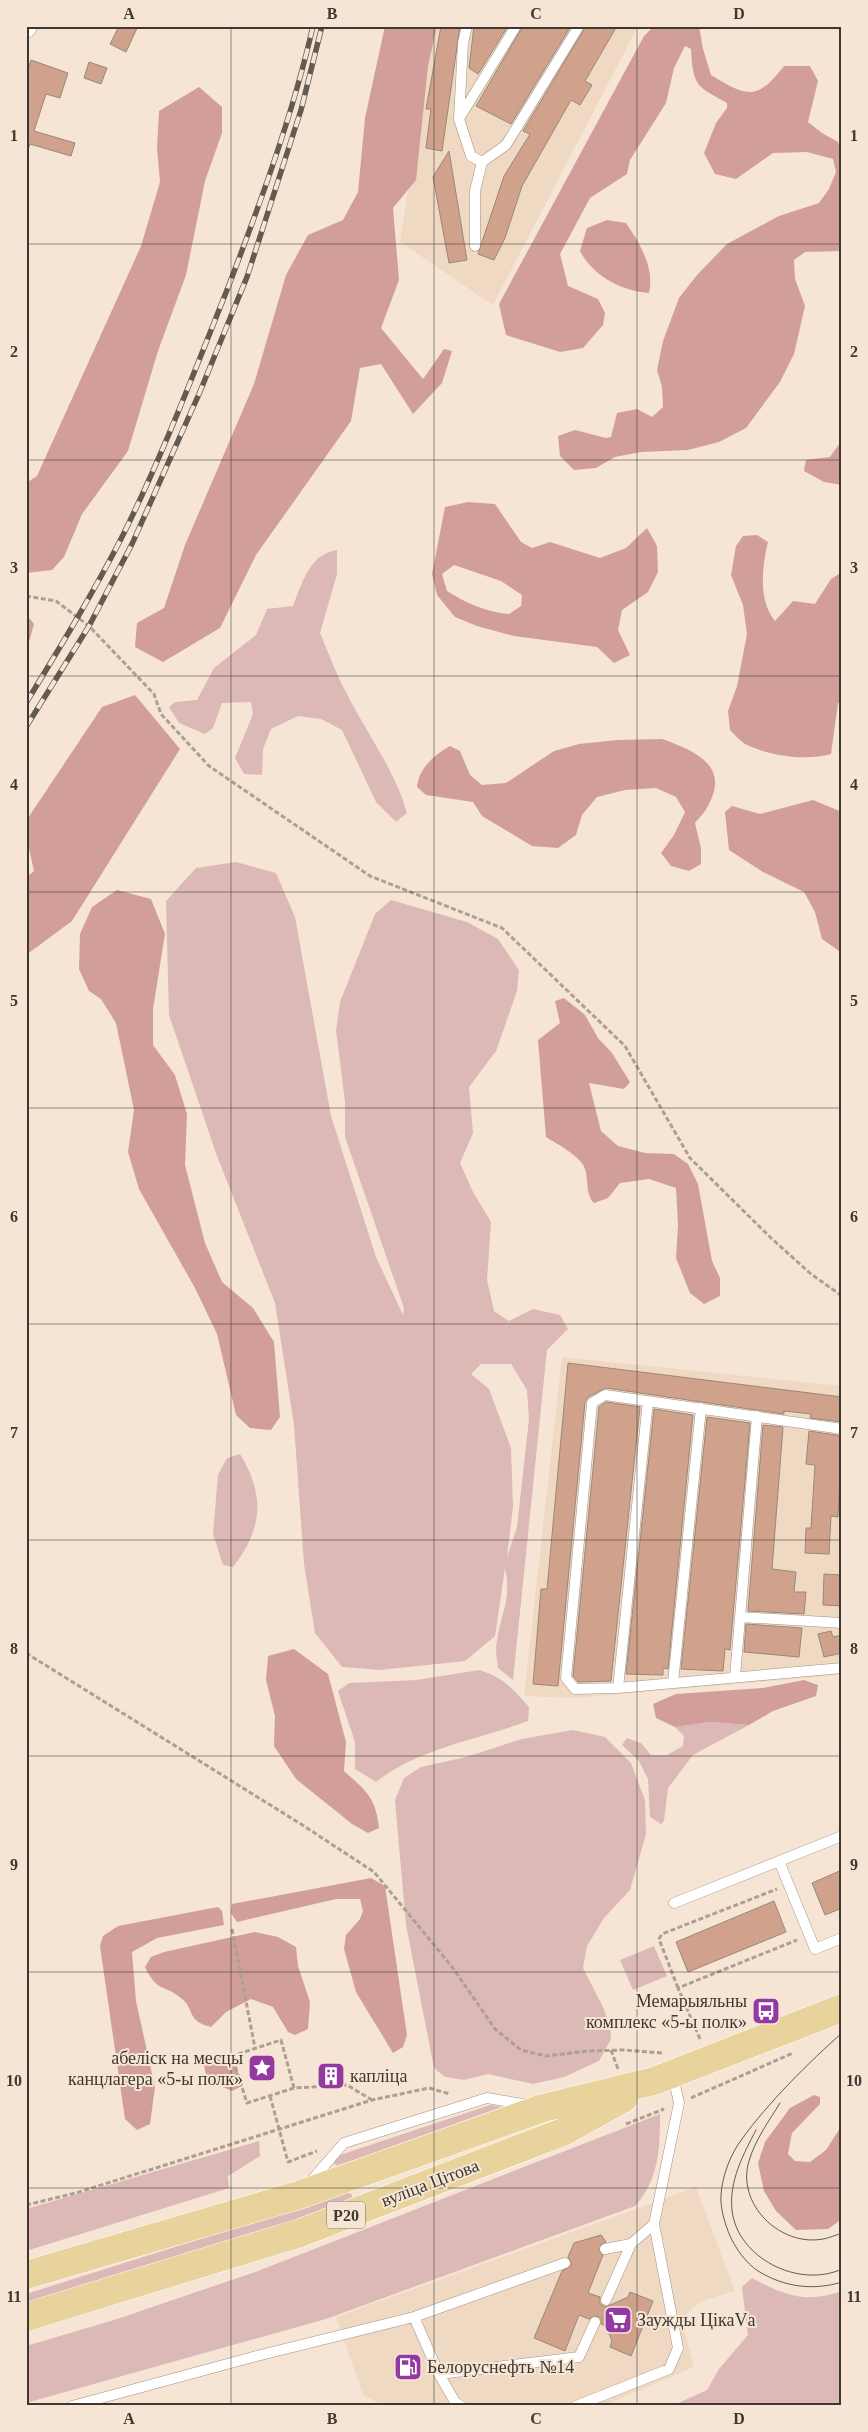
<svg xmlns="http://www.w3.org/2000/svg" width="868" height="2432" font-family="'Times New Roman',serif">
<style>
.built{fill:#efd9c3}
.green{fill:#dcb9b6;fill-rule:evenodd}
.forest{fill:#d29e99;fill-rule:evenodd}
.building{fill:#d0a28c;stroke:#9a867c}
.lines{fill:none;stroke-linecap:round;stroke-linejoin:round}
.service-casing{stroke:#a19282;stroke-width:11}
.minor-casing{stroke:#a19282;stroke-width:21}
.primary-casing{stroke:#fff;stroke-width:29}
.path{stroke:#ada093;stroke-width:3;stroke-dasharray:5 2.5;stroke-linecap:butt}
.service{stroke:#fff;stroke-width:10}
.minor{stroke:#fff;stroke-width:20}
.primary{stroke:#e8d39c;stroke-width:28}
.tram{stroke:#635b52;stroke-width:1}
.rail-casing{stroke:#635b52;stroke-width:5.5}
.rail{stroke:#f6e5d4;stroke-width:4;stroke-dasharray:11;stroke-linecap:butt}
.grid{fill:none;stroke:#3f3832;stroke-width:1;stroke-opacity:0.55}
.labels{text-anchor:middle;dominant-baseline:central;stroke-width:4;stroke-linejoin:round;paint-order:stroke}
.shield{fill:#f6e5d4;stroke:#766c63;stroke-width:1}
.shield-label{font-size:16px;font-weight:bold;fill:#3f3832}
.poi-label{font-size:18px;fill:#3f3832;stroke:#f6e5d4;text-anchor:start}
.street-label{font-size:18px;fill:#3f3832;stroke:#f6e5d4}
.neatline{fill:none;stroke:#3f3832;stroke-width:2}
.grid-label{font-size:16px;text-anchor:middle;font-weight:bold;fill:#3f3832}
</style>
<rect width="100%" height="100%" fill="#f6e5d4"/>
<path class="built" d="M433 26H638L493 305 400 242Z
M562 1357 842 1386V1675L574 1698 524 1696Z
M696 2187 735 2291 702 2301 687 2313 685 2333 694 2367 603 2406H384L363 2395 336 2317Z"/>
<path class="green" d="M337 550V574L320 633C329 654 337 676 348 696 368 735 395 771 407 813L396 822 376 802 342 730 321 719 298 716 271 729 263 749 262 775 244 774 235 758 253 714 251 702 222 703 213 728 205 734 179 723 169 707 175 702 197 700 214 668 256 635 267 609 293 606C302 584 309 554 337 550Z
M236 862 276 873 295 917 331 1116 376 1257 403 1315 404 1308 345 1137V1102L336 1030 340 1002 375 914 391 900 467 922 498 939 519 970 517 991 496 1051 469 1087 473 1133 460 1163 473 1192 491 1222 487 1280 494 1311 509 1321 533 1309 560 1315 568 1329 547 1350 513 1680 498 1668C497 1659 495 1649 497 1641 501 1612 512 1600 505 1568L495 1636 465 1661 380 1670 342 1667 315 1633 304 1564 294 1425 275 1303 217 1156 169 1015 166 901 196 868ZM481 1364H511L527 1390 529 1419 517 1527 507 1557 513 1507 511 1448 489 1389 471 1374Z
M240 1454C265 1495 263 1529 233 1567L223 1565 213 1534 218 1475 227 1458Z
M480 1670C505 1679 511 1687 529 1707L528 1721C478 1740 419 1748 376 1782L355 1769V1742L338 1691 349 1683 416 1680Z
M710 1722 749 1725 693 1755 668 1788 664 1821 661 1824 650 1817 648 1779 639 1761 622 1745 627 1738 641 1743 651 1755H667L683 1746 684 1736 675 1727Z
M573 1730 605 1737 631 1763 645 1800 646 1834 630 1890 604 1918 587 1946 583 1968 603 2007 610 2026 611 2039 599 2061 564 2077 533 2084 488 2074 464 2080 445 2077 434 2068 406 1925 395 1800 404 1778 421 1767 466 1757 522 1739Z
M654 1946 667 1976 633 1990 620 1960Z
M490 2105 507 2108 509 2111 336 2166 334 2162 337 2156Z
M660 2114C660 2148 659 2180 635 2206L326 2319 26 2403V2346L114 2320 258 2271Z
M259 2141 260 2156 228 2176 229 2188 26 2251V2209Z
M348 2192 352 2195V2203L26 2307V2294Z
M752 2278C784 2295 806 2304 842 2291L841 2406H672L707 2390 719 2369 748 2335 742 2287Z"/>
<path class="forest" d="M385 26H437L428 66 416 180 393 208 399 280 381 328 423 379 444 349 452 351 442 383 413 414 381 364 360 368 351 421 256 555 220 628 163 662 135 647 137 623 164 608 185 545 254 384 286 275 308 235 343 220 358 192 365 118Z
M654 26H699L703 49 711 75C747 97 757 101 784 66H810L818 81 808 122 822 133 838 142 842 154V251L805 252 794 260 795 279 805 306 794 354 780 382 746 428 719 442 688 450 641 452 615 457 596 468 574 470 560 456 558 436 575 430 606 438 611 437 617 413 637 409 652 417 663 407 662 387 657 370 663 341 679 298 697 275 727 244 779 216 819 203 829 189 836 172 833 159 807 152 773 153 736 179 715 174 704 153 716 123 727 108V103C696 86 693 86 691 49L685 46 674 68 666 103 630 160 627 174 590 198 560 254 568 286 598 299 605 313 603 325 583 348 560 352 506 335 499 304 644 36Z
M199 87 222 107V133L205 181 186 275 158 351 128 451 82 514 64 557 52 570 26 573V483L37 476 141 246 160 182 157 148 159 111Z
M607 220 626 223C640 243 655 269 649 293 621 291 593 276 580 251L587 228Z
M842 440V485L824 482 804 471 806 460 830 457Z
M468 502 495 504 521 542 532 548 550 542 600 558 626 548 647 528 657 546 658 572 648 592 622 610 618 630 630 655 614 663 597 647 514 636 477 626 455 617 437 595 432 574 445 507ZM454 565 501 581 522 595 521 606 509 614C486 612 466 603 447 591L442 574Z
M757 535 768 542C762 567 758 600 775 621L793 601 815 604 831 579 842 572V702L838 703 831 754C806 761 771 756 747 745 741 742 735 735 730 730L728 711 737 686 747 634 743 605 731 575 736 546 743 536Z
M26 614 34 624 26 653Z
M135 695 180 749 72 921 26 955V877L34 871 26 835V821L102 707Z
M662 739C692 750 730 764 709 804 706 811 700 817 695 823L701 848V864L689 871 671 866 661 853 674 835 685 812 676 797 656 788 625 790 597 797 582 815 576 835 558 848 532 846 482 816 473 802 426 795 417 787C419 768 434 755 450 746L460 751 470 775 482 785 506 783 554 751 579 744 617 740Z
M813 800 842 812V950L839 951 822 939 815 912 804 892 763 872 729 850 725 812 732 806 760 814Z
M117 890 151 899 165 934 153 1009V1045L175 1075 187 1114 185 1165 205 1243 222 1282 253 1308 274 1342 280 1417 271 1430 250 1428 236 1415 217 1334 195 1288 139 1189 128 1152 134 1110 116 1023 101 999 89 991 79 969 80 934 92 907Z
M564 998 585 1015 598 1038 612 1053 630 1082 624 1089 589 1083 601 1131 618 1146 645 1153 674 1154 688 1164 698 1184 712 1261 720 1278V1296L704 1304 690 1293 676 1258 678 1225 676 1188 649 1179 620 1183 608 1198 594 1203C585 1194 589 1181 585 1169 582 1157 557 1144 546 1137L538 1040 560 1023 555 1001Z
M294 1649 328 1674 346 1742 344 1771C365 1790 376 1797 379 1828L368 1833 352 1824 296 1779 274 1746 275 1716 266 1680 268 1656Z
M804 1680 818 1685 816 1696 773 1711 749 1725 710 1722 675 1727 656 1718 653 1704 676 1694 763 1688Z
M371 1878 385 1886 407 2035 403 2047 393 2053 356 1992 344 1949 346 1935 360 1919 363 1911 360 1899H336L237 1922 231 1913 232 1904Z
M218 1907 222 1911 224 1925 157 1938 132 1952 136 2001 155 2087 150 2124 137 2130 125 2119 100 1946 103 1936 118 1926Z
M255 1932 278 1937 296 1947 298 1966 310 2002 308 2029 295 2035 288 2032 273 2007 251 1999 226 2012 211 2027C186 2021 195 2009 182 1999 164 1983 158 1994 145 1967L151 1957 164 1952Z
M214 2056C232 2060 240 2069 242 2086L232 2091 207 2080 204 2065Z
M814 2095 820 2097V2104L792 2133 788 2154 795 2161 810 2162 826 2150 842 2125V2219L828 2229 796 2230 776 2211 764 2191 758 2163 765 2142 790 2108Z"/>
<path class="building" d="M119 26H138L126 52 110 44Z
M441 26H460L442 151 426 148 431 109H426Z
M474 26H508L478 74 469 68Z
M523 26H571L511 124 476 106Z
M586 26H617L585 81 592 85 580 105 571 100 522 186 505 238 494 260 478 254 504 176 530 134 523 131Z
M31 60 68 73 60 98 46 94 34 131 75 143 71 156 30 144 29 147H26V75Z
M89 62 107 68 101 84 84 78Z
M449 151 467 260 449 263 433 177Z
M568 1363 842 1397V1422L810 1418 811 1414 784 1411V1414L606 1388 588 1397 585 1402 558 1686 533 1684 541 1589H547Z
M606 1402 640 1407 611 1681 578 1682 573 1676 599 1407Z
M654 1409 693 1415 668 1669 663 1668V1675L626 1674Z
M707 1417 750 1423 730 1650 725 1649 723 1671 681 1669Z
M763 1425 783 1427 772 1569 796 1572 794 1592H806L804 1614 748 1611Z
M809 1431 842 1436 838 1517 831 1516 829 1554 805 1553 806 1528H811L815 1465 806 1464Z
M824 1574 841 1575 842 1606 823 1605Z
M746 1624 802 1628 799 1657 744 1652Z
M831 1631 833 1637 842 1635V1653L824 1657 818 1634Z
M842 1870V1908L825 1915 812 1883Z
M774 1901 786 1932 688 1972 676 1942Z
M601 2235 606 2242 598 2247 603 2255 588 2293 600 2297V2304L606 2307 628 2297 630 2292 653 2301 631 2356 610 2347 612 2341 606 2326 601 2324V2318L597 2316 589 2319 579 2315 565 2351 534 2338 562 2271 572 2265 568 2257 574 2243Z"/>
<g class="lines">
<defs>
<path id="service" d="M467 26 463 43 459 119 471 156 482 162 506 145 579 26
M460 117 516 26
M475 246V191L482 162
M842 1429 605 1395 592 1403 566 1678 575 1689 618 1688 842 1668
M740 1617 842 1623
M735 1677 757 1416
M673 1683 701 1408
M618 1688 648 1401
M779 1861 815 1949 842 1938
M674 1903 842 1836
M310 2182 344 2143 487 2098 528 2105
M605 2249 631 2244 654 2224 679 2103 673 2076
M606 2300 631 2244
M414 2317 439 2374 579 2357 595 2322
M439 2374 455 2402 461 2406
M72 2406 253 2357 414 2317 565 2263
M576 2406 669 2369 678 2348 654 2224"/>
<path id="minor" d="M26 28 27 26"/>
<path id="primary" d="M26 2275 299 2195 543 2108 654 2081 842 2008
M26 2317 300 2233 563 2132 624 2098"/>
</defs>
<use href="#service" class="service-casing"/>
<use href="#minor" class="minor-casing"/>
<use href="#primary" class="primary-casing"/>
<path class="path" d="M26 596 56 601 89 626 154 694 161 714 209 766 370 876 502 928 625 1046 690 1158 771 1238 811 1274 842 1296
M26 1653 304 1826 374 1872 453 1968 495 2029 521 2050 546 2056 587 2051 624 2050 662 2053
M232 1929 255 2048
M678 1988 659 1939 662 1934 777 1889
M700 2039 678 1988 797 1940
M611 2050 618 2069
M294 2088 281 2040 232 2056 247 2103 294 2088 347 2085 372 2100
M270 2096 288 2162 317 2151
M691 2098 793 2053
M626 2124 664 2109
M26 2205 76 2193 372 2100 429 2088 450 2094"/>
<use href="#service" class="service"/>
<use href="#minor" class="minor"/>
<use href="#primary" class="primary"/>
<path class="tram" d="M842 2033C810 2061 767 2104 742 2139 731 2153 722 2176 721 2195 720 2208 725 2224 730 2236 736 2249 746 2263 758 2271 784 2287 813 2291 842 2282
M780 2103C769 2121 755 2140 749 2161 736 2204 780 2247 823 2239 829 2238 836 2235 842 2233
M756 2130C743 2155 729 2181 732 2210 737 2258 799 2289 842 2269"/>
<defs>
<path id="rail" d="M26 703C59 649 92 595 121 539 162 457 195 370 229 285 261 201 293 114 313 26
M26 727 89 626 132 544 199 394 247 277 301 110 322 26"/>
</defs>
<use href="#rail" class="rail-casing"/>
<use href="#rail" class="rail"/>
</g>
<path class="grid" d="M231 26V2406M434 26V2406M637 26V2406M26 244H842M26 460H842M26 676H842M26 892H842M26 1108H842M26 1324H842M26 1540H842M26 1756H842M26 1972H842M26 2188H842"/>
<defs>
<symbol id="bus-square" viewBox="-11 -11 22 22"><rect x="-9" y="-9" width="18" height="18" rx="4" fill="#9438a2" stroke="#f6e5d4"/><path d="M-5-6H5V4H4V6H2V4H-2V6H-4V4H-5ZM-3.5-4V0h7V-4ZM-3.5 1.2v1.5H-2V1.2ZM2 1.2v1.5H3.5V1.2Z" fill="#fff"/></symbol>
<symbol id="sight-square" viewBox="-11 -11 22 22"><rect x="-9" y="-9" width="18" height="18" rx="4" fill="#9438a2" stroke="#f6e5d4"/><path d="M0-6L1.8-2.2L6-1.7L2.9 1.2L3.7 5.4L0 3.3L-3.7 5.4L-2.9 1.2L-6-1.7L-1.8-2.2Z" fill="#fff"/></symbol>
<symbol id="building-square" viewBox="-11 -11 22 22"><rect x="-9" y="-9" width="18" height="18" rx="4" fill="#9438a2" stroke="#f6e5d4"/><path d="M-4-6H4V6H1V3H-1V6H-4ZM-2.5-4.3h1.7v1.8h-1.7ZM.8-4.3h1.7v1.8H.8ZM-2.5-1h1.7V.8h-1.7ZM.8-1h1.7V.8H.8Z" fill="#fff"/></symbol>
<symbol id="supermarket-square" viewBox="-11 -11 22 22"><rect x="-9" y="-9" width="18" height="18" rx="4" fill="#9438a2" stroke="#f6e5d4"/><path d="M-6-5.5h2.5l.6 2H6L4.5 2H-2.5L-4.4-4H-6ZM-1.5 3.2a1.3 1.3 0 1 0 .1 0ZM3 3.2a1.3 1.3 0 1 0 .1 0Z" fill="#fff"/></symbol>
<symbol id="fuel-square" viewBox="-11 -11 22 22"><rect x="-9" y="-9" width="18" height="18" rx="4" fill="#9438a2" stroke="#f6e5d4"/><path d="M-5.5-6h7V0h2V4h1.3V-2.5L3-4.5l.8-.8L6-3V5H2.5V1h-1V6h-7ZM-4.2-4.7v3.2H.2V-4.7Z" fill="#fff"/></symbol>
</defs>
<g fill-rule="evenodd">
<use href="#bus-square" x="750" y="1995" width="32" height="32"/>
<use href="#sight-square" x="246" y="2052" width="32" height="32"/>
<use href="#building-square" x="315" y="2060" width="32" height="32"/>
<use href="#supermarket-square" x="602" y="2304" width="32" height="32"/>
<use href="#fuel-square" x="392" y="2351" width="32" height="32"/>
</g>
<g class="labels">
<rect class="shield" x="327" y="2201.5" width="38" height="27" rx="4"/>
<g class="shield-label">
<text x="346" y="2215">Р20</text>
</g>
<g class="poi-label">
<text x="747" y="2001" text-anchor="end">Мемарыяльны<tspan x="747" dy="21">комплекс «5-ы полк»</tspan></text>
<text x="243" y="2058" text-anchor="end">абеліск на месцы<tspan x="243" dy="21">канцлагера «5-ы полк»</tspan></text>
<text x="350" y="2076">капліца</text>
<text x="637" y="2320">Заужды ЦікаVа</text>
<text x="427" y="2367">Белоруснефть №14</text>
</g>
<g class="street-label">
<text transform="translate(430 2183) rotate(-21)">вуліца Цітова</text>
</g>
</g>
<rect width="868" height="2432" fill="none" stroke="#f6e5d4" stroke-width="55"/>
<rect x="28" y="28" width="812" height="2376" class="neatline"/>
<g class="grid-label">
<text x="129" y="19">A</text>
<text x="332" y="19">B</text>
<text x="536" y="19">C</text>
<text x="739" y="19">D</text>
<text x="14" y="141">1</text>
<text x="854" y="141">1</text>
<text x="14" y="357">2</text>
<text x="854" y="357">2</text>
<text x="14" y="573">3</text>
<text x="854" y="573">3</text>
<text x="14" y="790">4</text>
<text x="854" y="790">4</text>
<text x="14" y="1006">5</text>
<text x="854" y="1006">5</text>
<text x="14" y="1222">6</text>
<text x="854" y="1222">6</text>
<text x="14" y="1438">7</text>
<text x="854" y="1438">7</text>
<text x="14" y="1654">8</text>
<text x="854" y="1654">8</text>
<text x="14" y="1870">9</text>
<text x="854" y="1870">9</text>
<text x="14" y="2086">10</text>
<text x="854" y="2086">10</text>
<text x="14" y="2302">11</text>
<text x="854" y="2302">11</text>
<text x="129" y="2424">A</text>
<text x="332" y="2424">B</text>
<text x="536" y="2424">C</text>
<text x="739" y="2424">D</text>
</g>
</svg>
